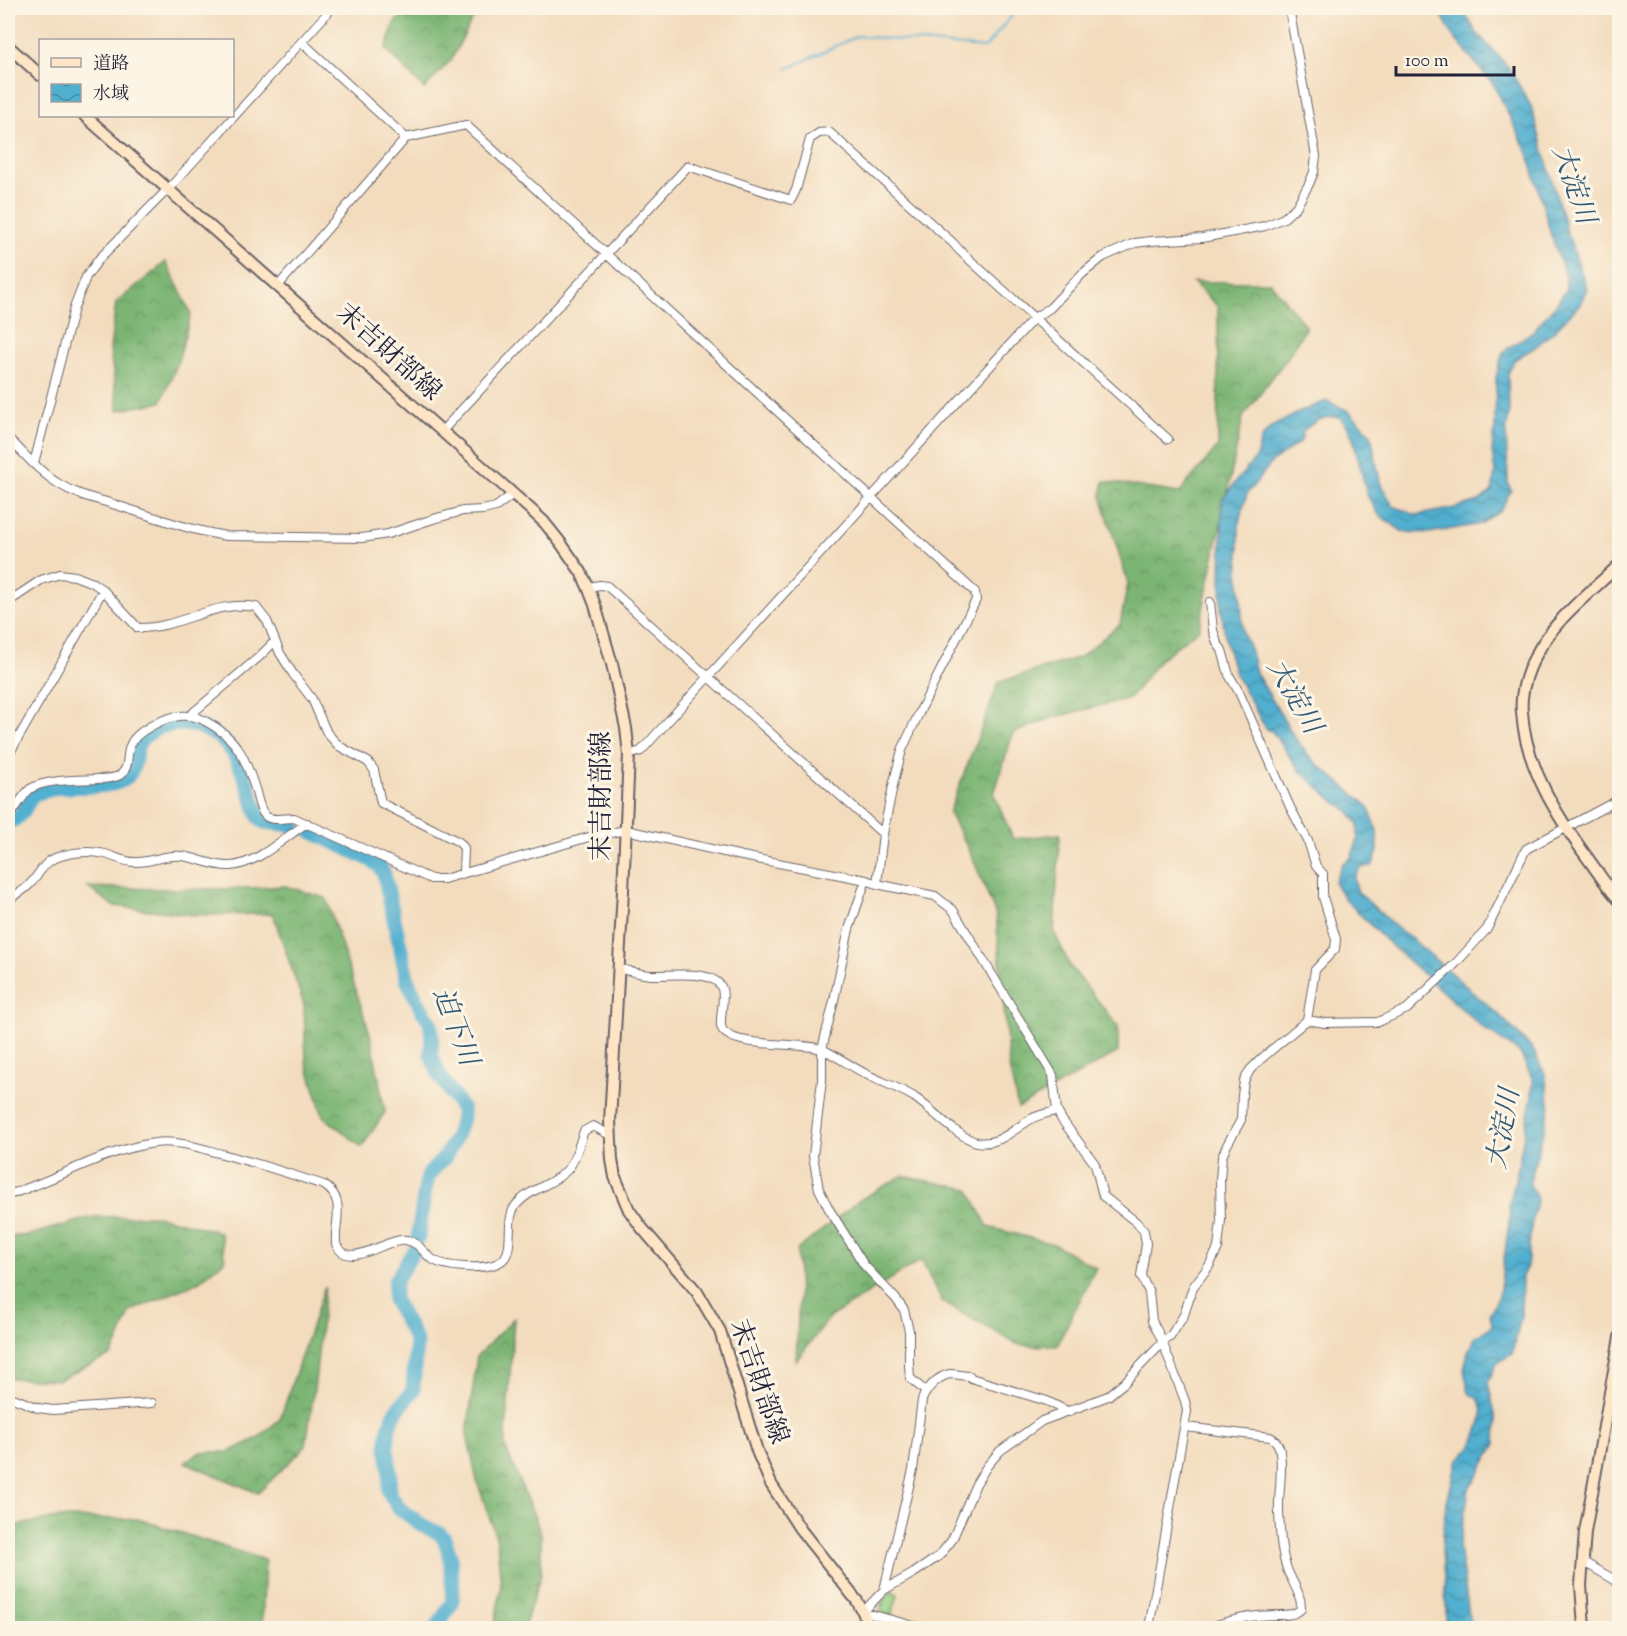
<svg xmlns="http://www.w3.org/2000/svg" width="1627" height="1636" font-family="'Sorts Mill Goudy','Noto Serif JP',serif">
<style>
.forest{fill:url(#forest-crowns);stroke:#4e6c57;stroke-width:1.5}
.cemetery{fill:url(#cemetery-stones);stroke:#5e7a60;stroke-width:1.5}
.water{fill:url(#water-waves);stroke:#3a6885;stroke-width:1.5}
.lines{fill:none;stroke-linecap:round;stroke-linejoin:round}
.stream{stroke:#51afcf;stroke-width:2}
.river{stroke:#51afcf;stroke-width:15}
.street-casing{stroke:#6b6368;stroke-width:10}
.secondary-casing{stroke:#6b6368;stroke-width:14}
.street{stroke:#fff;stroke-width:8}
.secondary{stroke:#fee5c5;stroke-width:10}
.labels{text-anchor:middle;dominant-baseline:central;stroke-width:6;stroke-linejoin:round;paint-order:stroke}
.street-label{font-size:26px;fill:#22223b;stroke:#fcf5e5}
.water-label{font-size:27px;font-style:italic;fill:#355a76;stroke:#fcf5e5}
</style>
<defs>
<pattern id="forest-crowns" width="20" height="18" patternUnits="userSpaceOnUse" patternTransform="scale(1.5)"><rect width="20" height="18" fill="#7bb573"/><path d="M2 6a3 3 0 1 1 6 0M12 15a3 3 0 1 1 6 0" fill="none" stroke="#649360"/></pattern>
<pattern id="cemetery-stones" width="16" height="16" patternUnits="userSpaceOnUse" patternTransform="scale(1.5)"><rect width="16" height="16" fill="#9ad386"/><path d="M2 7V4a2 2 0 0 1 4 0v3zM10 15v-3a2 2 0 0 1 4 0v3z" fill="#84b575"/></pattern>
<pattern id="water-waves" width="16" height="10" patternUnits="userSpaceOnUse" patternTransform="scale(1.5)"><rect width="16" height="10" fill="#51afcf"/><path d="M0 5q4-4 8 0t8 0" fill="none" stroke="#438ea9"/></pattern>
</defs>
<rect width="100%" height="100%" fill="#fcf5e5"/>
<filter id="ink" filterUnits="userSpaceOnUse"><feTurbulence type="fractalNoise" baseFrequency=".0167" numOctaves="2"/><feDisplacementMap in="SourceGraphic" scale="12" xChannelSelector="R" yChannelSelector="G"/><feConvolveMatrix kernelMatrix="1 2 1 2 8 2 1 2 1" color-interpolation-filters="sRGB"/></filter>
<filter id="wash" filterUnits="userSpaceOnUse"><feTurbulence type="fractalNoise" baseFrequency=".008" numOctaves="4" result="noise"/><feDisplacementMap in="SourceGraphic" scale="24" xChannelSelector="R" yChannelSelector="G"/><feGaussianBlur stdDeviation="1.35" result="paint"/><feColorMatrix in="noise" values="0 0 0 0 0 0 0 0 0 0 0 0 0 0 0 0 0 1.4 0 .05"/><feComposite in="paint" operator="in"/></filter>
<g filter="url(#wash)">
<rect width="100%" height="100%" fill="#f3dcbd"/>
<path class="forest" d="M411 8H495L472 20 451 60 424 89 386 49 394 23Z
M166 262 191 313 177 365 161 402 118 410 110 349 116 303Z
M1193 282H1270L1306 327 1287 358 1243 417 1199 629 1160 659 1130 698 1052 718 1013 733 994 794 1013 839 1060 834 1054 932 1070 966 1118 1026V1052L1018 1108 1009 1067 996 915 971 854 949 813 999 682 1080 657 1120 624 1128 583 1101 496 1104 481 1179 493 1218 446V307Z
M285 886 326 898 371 1037 385 1112 362 1147 323 1116 306 1061 304 1005 273 914 195 915 114 906 87 887C153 889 218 891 285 886Z
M902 1176 969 1189 988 1227 1054 1244 1096 1268 1057 1345 1035 1346 1017 1344 942 1302 921 1260 830 1317 796 1361 799 1297 797 1250 861 1199Z
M159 1216 220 1232 225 1260 198 1282 131 1311 112 1355 58 1380 8 1378V1237L29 1235 93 1217Z
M325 1286 315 1382 306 1446 258 1493 185 1462 201 1452H229L258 1438 280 1419Z
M514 1318 505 1446 541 1533V1574L524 1628H494L501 1588 497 1540 477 1481 467 1435 477 1356Z
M57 1518 138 1519 265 1560 262 1628H8V1527Z"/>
<path class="cemetery" d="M892 1590 898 1595 891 1617 881 1611V1604Z"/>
<path class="water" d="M1438 8H1462L1476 32 1509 68 1531 106 1566 229 1587 289 1580 304 1555 330 1534 348 1514 360 1508 374 1509 415 1506 432 1508 483 1511 490 1501 510 1481 524 1429 533 1403 532 1379 515 1367 495 1353 438 1347 426 1339 417C1323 415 1315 421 1303 431L1301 441 1272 462 1247 494 1239 522V570L1243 633 1251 651 1256 673 1297 741 1316 763 1368 806 1377 831 1378 850 1373 865 1360 868 1354 879 1358 892 1398 929 1412 939 1498 1014 1532 1048 1545 1074 1550 1107 1529 1185 1535 1191 1537 1201 1531 1227 1527 1267 1522 1276 1521 1317 1512 1354 1496 1364 1488 1383 1497 1422 1496 1444 1469 1489 1459 1547 1471 1628H1446V1606L1442 1550 1445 1511 1457 1461 1472 1446 1480 1425 1483 1409 1478 1399 1469 1393 1464 1370 1468 1352 1474 1338 1492 1326 1490 1313 1499 1296 1510 1215 1509 1206 1517 1171 1532 1095 1533 1080 1520 1053 1483 1028 1383 938 1345 899 1334 882 1342 864 1351 858 1358 840V824L1349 811 1333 800 1300 771 1272 731 1266 729 1235 674 1226 642 1221 609 1222 500 1236 481 1256 458 1261 439 1271 427 1306 409 1327 401 1349 411 1371 434 1380 482 1393 506 1416 515 1451 509 1479 501 1492 491 1495 473 1492 451 1495 427 1496 377 1503 352 1533 331 1558 302 1566 290V277L1551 235 1528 153 1493 84 1453 36Z"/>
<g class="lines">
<path class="stream" d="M787 69 857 36 985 48 1018 8"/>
<path class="river" d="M8 822C21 820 26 805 33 794 41 792 48 790 55 788 76 784 111 791 127 777 139 765 131 746 145 736 173 714 214 724 233 753 245 772 251 796 259 817L264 822 294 825
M311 831 373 861 380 867 384 874 408 982 422 1010 430 1021 432 1034 431 1055 440 1076 462 1109V1118L456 1137 445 1157 429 1174 425 1189 418 1238
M414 1251 395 1281 394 1300 416 1341 413 1390 394 1415 389 1428 387 1447 390 1471 389 1492 398 1507 423 1526 439 1533 444 1538 450 1556 453 1592 452 1603 437 1628"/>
</g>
</g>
<g filter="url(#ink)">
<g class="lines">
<defs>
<path id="street" d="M302 42 406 138
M278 286 406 138 466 125 899 523 975 592 976 600 920 711 902 750 894 781 883 834 877 884
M442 431 688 166 791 200 796 190 810 139 819 133 829 132 953 243 960 251 1168 439
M8 438C24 453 39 472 59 484 78 496 98 499 119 506 154 517 189 530 226 536L362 538 388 534 433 519 463 511 483 510 496 507 513 494
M34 463 74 308 86 277 99 259 173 184 332 8
M588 587 600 585 607 586 883 834
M8 602 41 580 60 574 75 576 93 583 103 590 138 628C180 629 215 599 256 607L267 621 280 653 293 674 312 699 327 733 339 746 368 762 374 770 381 803 459 842 464 848 463 873
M189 716 259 657 275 641
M629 755 641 751 1034 318 1050 308 1082 274 1103 257 1135 243 1151 241 1202 238 1265 226 1284 218 1296 207 1309 184 1314 172 1316 156 1289 8
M8 756 103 590
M8 815 11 814C17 807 23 795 30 789 45 779 80 780 97 779 104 779 114 779 120 775 130 768 126 756 130 746 135 731 164 718 179 716 187 715 198 717 205 721 238 738 246 759 256 792 258 800 260 812 267 817 273 821 286 818 294 818L431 879H444L589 837 626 830 742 856 866 880 877 884 935 896 953 910 1053 1075 1057 1111 1062 1120 1095 1164 1103 1196 1136 1222 1144 1231 1146 1244 1141 1276 1149 1292 1152 1321 1160 1336 1185 1401 1187 1411 1149 1628
M866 880 849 929 833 1005 822 1049V1080L813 1156 819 1189 829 1209 864 1265 896 1299 904 1310 909 1331V1365L910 1378 925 1391
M8 900C15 895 24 891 30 884 38 877 41 866 51 860 67 852 89 850 105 854 116 857 126 863 137 862 152 862 166 854 182 856 198 858 214 867 231 866 257 864 285 837 307 823
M618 968C628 971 640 974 651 975 667 976 715 968 722 989 725 998 720 1015 721 1026 726 1050 805 1041 824 1050 838 1057 851 1066 864 1073 881 1082 898 1087 914 1097 932 1109 958 1138 977 1142 999 1146 1014 1129 1031 1119 1038 1115 1048 1113 1057 1111
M1307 1020 1325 1023 1378 1022 1407 1009 1456 963 1487 929 1526 849 1620 799
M8 1195C57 1180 103 1150 155 1143 178 1140 200 1148 222 1154 257 1163 290 1174 324 1185 347 1200 334 1221 336 1244 349 1272 387 1237 406 1240 420 1243 422 1252 432 1259 445 1268 483 1270 498 1263 518 1254 503 1221 516 1205 530 1188 554 1185 568 1169 575 1162 580 1141 584 1131L593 1126 610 1135
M8 1399 13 1398 38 1408 53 1410 152 1403
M1185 1427 1270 1437C1275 1439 1277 1442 1279 1447 1284 1468 1278 1492 1279 1513 1280 1532 1281 1552 1287 1569 1292 1582 1302 1595 1301 1609 1295 1615 1287 1615 1279 1615 1252 1615 1233 1619 1207 1628
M1582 1561 1620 1583
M884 1590 913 1470 922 1400C926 1389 938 1376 950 1374 956 1374 964 1376 970 1376L971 1378 1047 1401 1069 1412
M921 1628 863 1612 884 1590 914 1573 939 1556 952 1540 976 1484 987 1466 1000 1451 1042 1421 1108 1396 1124 1383 1163 1342 1170 1337 1184 1315 1193 1287 1209 1266 1218 1248 1221 1220 1220 1179 1222 1157 1227 1145 1241 1120 1242 1095 1244 1081 1250 1070 1261 1059 1307 1020 1315 970 1335 949 1336 939 1323 897V874L1316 866 1308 841 1290 807 1239 692 1229 675 1222 650 1217 643 1213 630 1210 602"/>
<path id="secondary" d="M8 46 40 75
M85 116 530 509 544 522 560 542 581 572 588 587 595 605 612 664 626 728 629 755 623 891 610 1121 612 1160 615 1177 629 1210 642 1228 697 1292 720 1331 757 1451 771 1484 800 1529 857 1601 863 1612 869 1628
M1620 564C1590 593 1555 618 1536 655 1527 671 1520 693 1522 712 1525 766 1558 818 1589 860 1599 874 1608 888 1620 901
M1584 1628 1581 1585 1585 1532 1620 1337"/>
</defs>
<use href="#street" class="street-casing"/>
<use href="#secondary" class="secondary-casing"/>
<use href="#street" class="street"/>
<use href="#secondary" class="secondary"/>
</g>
</g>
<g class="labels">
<g class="street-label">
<text transform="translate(388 353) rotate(42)">末吉財部線</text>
<text transform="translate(602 796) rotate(-90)">末吉財部線</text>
<text transform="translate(758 1382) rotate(71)">末吉財部線</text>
</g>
<g class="water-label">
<text transform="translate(1572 185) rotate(71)">大淀川</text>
<text transform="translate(1293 697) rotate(60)">大淀川</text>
<text transform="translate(454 1027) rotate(69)">迫下川</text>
<text transform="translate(1505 1129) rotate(-80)">大淀川</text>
</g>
</g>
<rect width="1627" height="1636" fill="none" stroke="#fcf5e5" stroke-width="30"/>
<rect x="39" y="39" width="195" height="78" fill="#fcf5e5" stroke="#a5a1a1" stroke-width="1.5"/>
<rect x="51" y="58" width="30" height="9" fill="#fee5c5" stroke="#a5a1a1" stroke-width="1.5"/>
<text x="93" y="69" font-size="18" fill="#22223b">道路</text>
<rect x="51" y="84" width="30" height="18" fill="url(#water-waves)" stroke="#a5a1a1" stroke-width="1.5"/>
<text x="93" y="99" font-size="18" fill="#22223b">水域</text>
<path d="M1396 66v9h118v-9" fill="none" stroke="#22223b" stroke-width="3"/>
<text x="1405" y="66" font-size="18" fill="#22223b" stroke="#fcf5e5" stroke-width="4.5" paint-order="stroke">100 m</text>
</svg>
